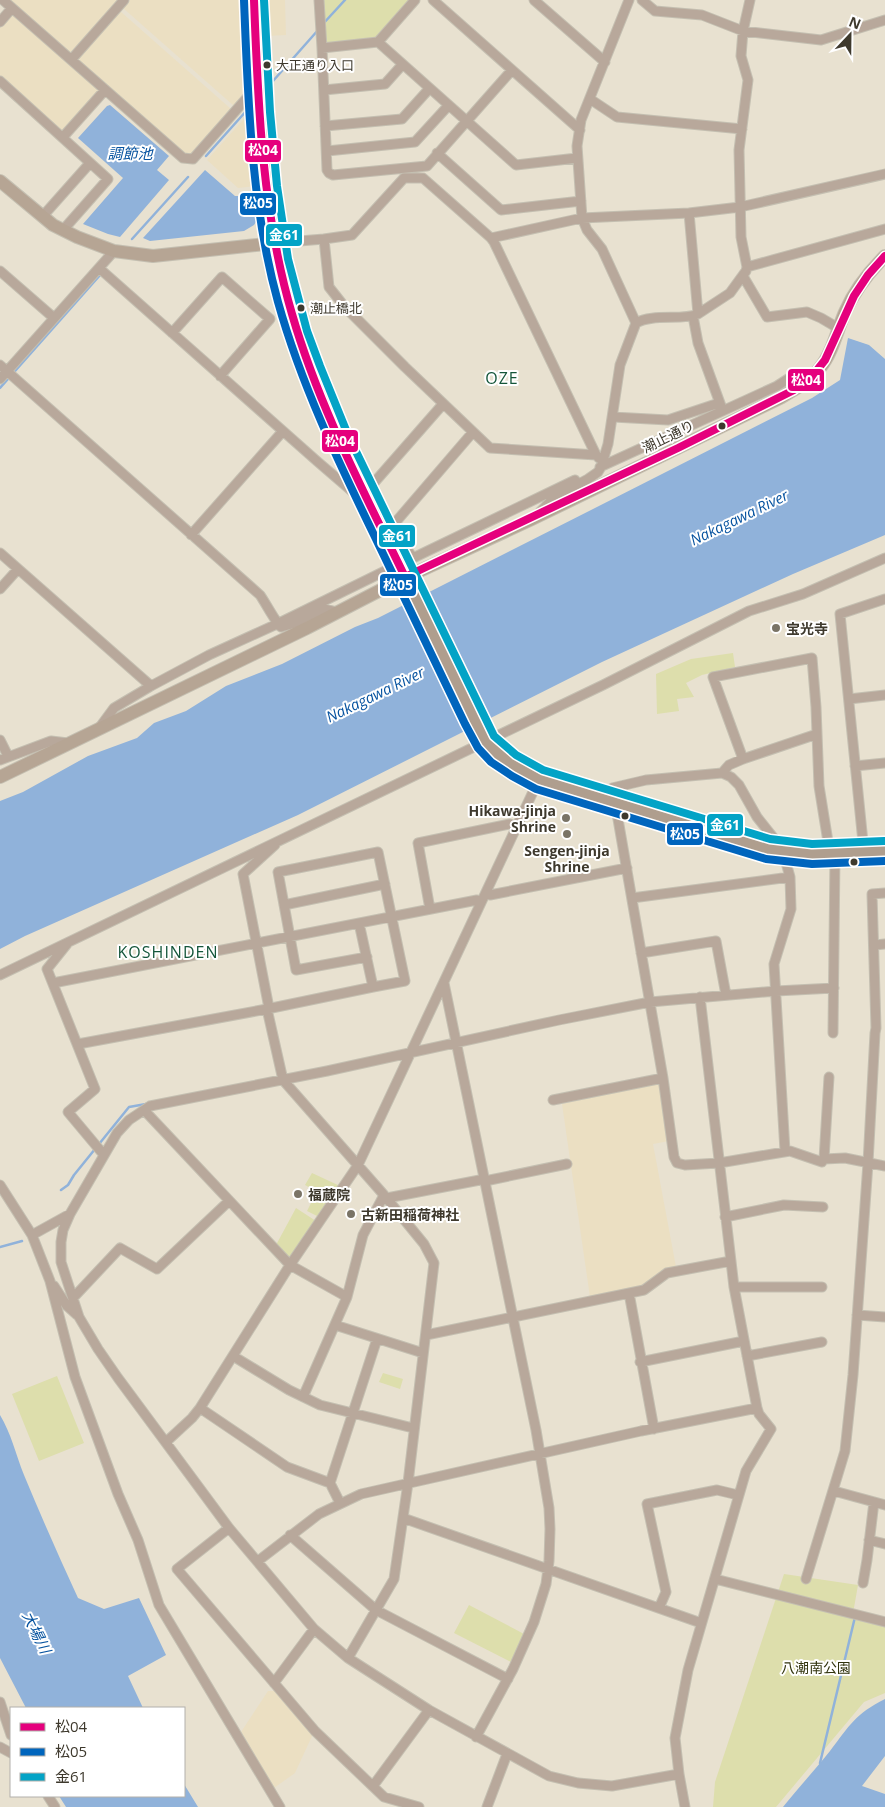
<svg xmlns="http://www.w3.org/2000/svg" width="885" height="1807" font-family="'Open Sans','Noto Sans JP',sans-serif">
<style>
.built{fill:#ebdfc2}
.green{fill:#dddeac}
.water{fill:#90b2da}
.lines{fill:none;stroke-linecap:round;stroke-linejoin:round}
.stream{stroke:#90b2da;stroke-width:2.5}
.street-casing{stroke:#c4bfb1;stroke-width:11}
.secondary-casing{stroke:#c4bfb1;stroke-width:14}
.primary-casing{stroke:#c4bfb1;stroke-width:16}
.street{stroke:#b8a89b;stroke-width:9}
.secondary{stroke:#b6a594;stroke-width:12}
.primary{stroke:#af9e8e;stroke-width:14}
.bus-1-casing{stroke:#fff;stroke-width:11}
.bus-2-casing{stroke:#fff;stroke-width:11}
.bus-3-casing{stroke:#fff;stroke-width:11}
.bus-1{stroke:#e5007d;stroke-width:8}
.bus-2{stroke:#0065bd;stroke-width:8}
.bus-3{stroke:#03a3c6;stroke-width:8}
.bus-dot{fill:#3e392d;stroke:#fff;stroke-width:2}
.poi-dot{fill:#7a7466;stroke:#fff;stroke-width:2}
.labels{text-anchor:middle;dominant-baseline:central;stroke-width:4;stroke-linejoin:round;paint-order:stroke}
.bus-label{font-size:13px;fill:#3e392d;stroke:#fff;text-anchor:start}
.street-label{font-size:14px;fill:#3e392d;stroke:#fff}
.poi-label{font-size:14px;font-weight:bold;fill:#3e392d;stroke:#fff;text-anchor:start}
.park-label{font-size:14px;fill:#31330d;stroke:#fff}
.water-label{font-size:15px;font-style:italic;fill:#05529f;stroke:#fff}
.quarter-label{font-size:16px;letter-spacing:1px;fill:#15563a;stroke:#fff}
.line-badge{stroke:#fff;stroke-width:2}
.badge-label{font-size:14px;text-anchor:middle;font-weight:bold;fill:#fff}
</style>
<rect width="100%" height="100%" fill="#e8e1d0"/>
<path class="built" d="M10 0H118L70 53Z
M130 0H247L251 87 234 106 123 8Z
M265 0H285L286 35 267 36Z
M120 11 231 109 188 157 78 59Z
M12 14 99 91 63 132 0 76V28Z
M252 110 256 186 238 188 207 160Z
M662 1082 669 1141 653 1144 676 1267 642 1288 590 1297 562 1104Z
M268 1691H276L313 1734 295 1773 274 1788 241 1732Z"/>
<path class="green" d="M322 0H409L377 37 327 44 324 41Z
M733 653 735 667 702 675 686 683 694 697 677 699 679 711 657 714 656 674 691 659Z
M312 1173 340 1186 319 1217 307 1211 311 1203 308 1200 312 1189 305 1185Z
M296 1208 316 1221 291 1258 288 1259 276 1245Z
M383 1373 403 1379 400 1389 379 1382Z
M57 1376 84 1443 39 1461 12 1394Z
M784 1574 858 1585 852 1619 885 1627V1693L864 1702 776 1807H713L715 1782Z
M469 1605 524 1634 511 1662 454 1633Z"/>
<path class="water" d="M110 105 169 156 157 170 169 180 120 237 108 234 83 224 123 178 78 138 107 106Z
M205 170 235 196H253L258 219 254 225 244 231 150 241 143 238Z
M848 338 869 345 885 359V535L793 574 602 662 298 815 25 936 0 949V801L23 792 88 756 137 738 154 723 186 711 226 686 282 664 355 627 378 618 812 398 840 380Z
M0 1415C11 1433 16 1455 24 1475 41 1516 59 1557 78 1598L104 1609 139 1598 166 1655 128 1676 143 1708H26L0 1658Z
M885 1699V1756L862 1786 885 1794V1807H783C798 1788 815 1770 830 1751 850 1725 855 1714 885 1699Z
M184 1784 198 1807H66L59 1796H184Z"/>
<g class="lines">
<path class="stream" d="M322 25 345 0
M273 81 319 29
M206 156 248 109
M132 239 188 177
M0 388 101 274
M61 1190 68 1185 74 1175 129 1107 146 1104
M0 1247 22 1241
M820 1763 855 1617"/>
<defs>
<path id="street" d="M3 0 183 158 193 159 253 91 260 87
M319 0 322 48
M415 0 378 42 322 48 327 170 329 173 333 175 427 166 512 70
M433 0 580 130
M534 0 605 62
M642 0 655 11 702 15 743 31 821 40 885 20
M0 22 12 8
M378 42 516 165 577 158
M71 60 124 0
M0 81 108 179 63 230
M324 90 385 84 402 65
M590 99 617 117 742 129
M325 126 402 119 429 89
M63 137 105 90
M327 151 415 142 448 106
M437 153 501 210 581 201
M689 213 698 314
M42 217 90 163
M491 238 582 218 689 213 740 207 885 174
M324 239 352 235 404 178H423L491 238 494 242 596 455
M275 243 324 239 329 287 344 306 405 367 490 448 596 455 599 458
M747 267 885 229
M99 268 318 462 353 492 359 495 365 493 443 404
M0 271 54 318
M743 276 767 317 807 312 821 318 838 328
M693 316 698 343 721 406
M636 323C653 313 682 321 698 314L730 293 746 271 747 267 741 237 739 150 748 80 741 56 743 31 750 0
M172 333 222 277 270 319 220 376
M0 365 260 595C265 602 276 623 281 627L295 623 325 609 337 612
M0 379 114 251
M613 417 668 420 719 403
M600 467 777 386 791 377
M540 512 555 497 588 479 598 472 601 467 608 444 620 365 636 323 602 249 587 230 582 218 577 146 581 120 629 0
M392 527 413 558 575 480
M388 531 473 432
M191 535 283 431
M0 553 151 686
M0 589 18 569
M849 699 885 695
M100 727 114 708 151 686 209 655 277 624 385 571
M0 740 8 756
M743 759 713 677 812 658 816 707 819 786 830 854
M0 760 51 741 68 743
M855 766 885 763
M722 773 729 765 743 759 817 734
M609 800 612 788 646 780 722 773 731 777 739 785 757 817 776 841 783 852 790 877 791 909 774 964 785 1151
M615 802 663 1078 674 1157 677 1163 685 1165 719 1163 790 1151 822 1162 824 1159 845 1158 885 1166
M864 852 840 614 885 599
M486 894 490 895 627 868
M632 898 790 877
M284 905 385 884
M430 909 418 843 510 824 517 827
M67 944 47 969 95 1089 68 1112 104 1155
M875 945 885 944
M641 953 716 941 726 995
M367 957 296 970 278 872 378 852 405 981 373 987
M0 975 603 685 749 611 803 594 885 558
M53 983 477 900 481 902
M444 983 536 1430 549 1508 550 1529 549 1561 546 1584 534 1622 513 1669 476 1737
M269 1008 243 874 275 845
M267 1009 283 1080 384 1195 424 1244 434 1263 408 1483 394 1579 348 1658
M833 1033 835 854
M78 1044 267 1009 373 987 359 923
M553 1100 663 1078
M144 1110 290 1265 347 1297
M824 1159 829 1077
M485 1181 567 1164
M0 1185 32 1235 50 1281 75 1377 118 1494 138 1540 159 1605 280 1807
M387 1198 485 1179
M725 1217 784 1205 823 1207
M32 1235 70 1214
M54 1286 67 1306 77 1315
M734 1287H822
M629 1293 654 1429
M73 1298 120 1248 157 1269 229 1201
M857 1315 885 1317
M335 1325 423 1353
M426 1335 644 1290 667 1273 731 1261
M233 1356 289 1390 320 1405 413 1428
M747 1356 822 1342
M640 1362 744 1341
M303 1397 347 1297 363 1235 384 1195
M200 1408 287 1467 330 1483 340 1503
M166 1442 192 1418 200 1408 290 1265 358 1165 539 779
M330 1483 377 1339
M834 1491 885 1505
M403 1518 701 1623
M229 1528 177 1569 315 1731 384 1797 419 1807
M290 1535 376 1610 508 1679
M869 1540 885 1544
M258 1561 319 1514 361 1494 641 1431 757 1408
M715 1579 885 1622
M806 1579 845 1451 853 1375 868 1163 875 1033 876 1028 872 894 885 893
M863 1583 867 1560 874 1502
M659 1608 666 1592 647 1504 717 1490 738 1495
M274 1683 314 1629
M0 1702 11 1735
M0 1747 11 1753
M679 1774 612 1786 578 1783 549 1776 429 1710 348 1658 314 1629 229 1528 118 1378 98 1349 79 1317 61 1262V1242L63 1230 70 1214 117 1133 129 1120 150 1106 327 1071 559 1020 650 1002 776 991 834 988
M373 1786 429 1710
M48 1796 55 1807
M487 1807 507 1754
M685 1807 679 1774 675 1738 688 1670 746 1471 771 1429 759 1414 757 1408 734 1287 700 997"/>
<path id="secondary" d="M0 181 53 225 77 237 114 251 153 256 275 243
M0 777 307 628 400 580 532 519 780 398C794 390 810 381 820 368 833 352 837 330 845 312 854 291 869 272 885 256"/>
<path id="primary" d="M254 0C258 100 262 201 287 298 313 396 361 484 404 575 421 611 439 646 456 682 466 702 474 723 486 742 501 761 518 769 539 779L768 849C807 857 846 853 885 851"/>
</defs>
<use href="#street" class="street-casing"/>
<use href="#secondary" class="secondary-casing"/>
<use href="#primary" class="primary-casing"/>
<use href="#street" class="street"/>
<use href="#secondary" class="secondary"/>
<use href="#primary" class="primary"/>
<defs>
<path id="bus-1" d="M254 0C258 106 262 212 292 314 319 407 363 490 405 577
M405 577 678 448 794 390 814 374 825 360 854 296 868 275 885 256"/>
<path id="bus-2" d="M244 0C248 101 251 205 278 302 301 384 338 461 375 537 405 599 435 662 465 724L478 748 491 762 512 776 536 789 766 859 812 864 885 861"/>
<path id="bus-3" d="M264 0 270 112 277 186 288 259 307 331 320 366 348 435 494 736 516 755 543 770 770 839 812 844 884 841"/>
</defs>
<use href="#bus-1" class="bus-1-casing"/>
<use href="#bus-2" class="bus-2-casing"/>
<use href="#bus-3" class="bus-3-casing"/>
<use href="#bus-1" class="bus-1"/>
<use href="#bus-2" class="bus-2"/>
<use href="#bus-3" class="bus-3"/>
</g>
<g class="bus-dot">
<circle cx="267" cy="65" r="4.5"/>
<circle cx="301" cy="308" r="4.5"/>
<circle cx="722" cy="426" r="4.5"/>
<circle cx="625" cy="816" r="4.5"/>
<circle cx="854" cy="862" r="4.5"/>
</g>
<g class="poi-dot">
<circle cx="776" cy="628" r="5"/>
<circle cx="566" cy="818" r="5"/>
<circle cx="567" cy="834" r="5"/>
<circle cx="298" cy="1194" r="5"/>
<circle cx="351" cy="1214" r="5"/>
</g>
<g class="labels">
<g class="bus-label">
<text x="276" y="65">大正通り入口</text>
<text x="310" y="308">潮止橋北</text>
</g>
<g class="street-label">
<text transform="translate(668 436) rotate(-26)">潮止通り</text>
</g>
<g class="poi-label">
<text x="786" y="628">宝光寺</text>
<text x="556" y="810" text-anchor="end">Hikawa-jinja<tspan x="556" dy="16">Shrine</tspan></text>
<text x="567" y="850" text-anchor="middle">Sengen-jinja<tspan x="567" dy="16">Shrine</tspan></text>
<text x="308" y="1194">福蔵院</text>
<text x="361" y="1214">古新田稲荷神社</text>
</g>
<g class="park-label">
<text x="816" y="1667">八潮南公園</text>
</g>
<g class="water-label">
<text x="130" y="153">調節池</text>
<text transform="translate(739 517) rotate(-26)">Nakagawa River</text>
<text transform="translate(375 694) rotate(-26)">Nakagawa River</text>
<text transform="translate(37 1632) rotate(64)">大場川</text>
</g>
<g class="quarter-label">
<text x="502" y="378">OZE</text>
<text x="168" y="952">KOSHINDEN</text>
</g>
</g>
<g class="line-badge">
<rect x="244" y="139" width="38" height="24" rx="5" fill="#e5007d"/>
<rect x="239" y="192" width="38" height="24" rx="5" fill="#0065bd"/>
<rect x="265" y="223" width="38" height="24" rx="5" fill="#03a3c6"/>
<rect x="787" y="368" width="38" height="24" rx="5" fill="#e5007d"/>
<rect x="321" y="429" width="38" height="24" rx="5" fill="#e5007d"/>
<rect x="378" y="524" width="38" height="24" rx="5" fill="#03a3c6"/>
<rect x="379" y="573" width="38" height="24" rx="5" fill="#0065bd"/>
<rect x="706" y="813" width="38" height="24" rx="5" fill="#03a3c6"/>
<rect x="666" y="822" width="38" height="24" rx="5" fill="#0065bd"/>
</g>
<g class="badge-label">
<text x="263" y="155">松04</text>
<text x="258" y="208">松05</text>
<text x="284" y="240">金61</text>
<text x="806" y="385">松04</text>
<text x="340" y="446">松04</text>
<text x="397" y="541">金61</text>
<text x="398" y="590">松05</text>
<text x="725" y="830">金61</text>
<text x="685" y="839">松05</text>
</g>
<rect x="10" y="1707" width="175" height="90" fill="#ffffff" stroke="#b2b0ab"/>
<rect x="20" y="1723" width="25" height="8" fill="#e5007d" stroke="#b2b0ab"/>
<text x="55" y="1732" font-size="15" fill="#3e392d">松04</text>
<rect x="20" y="1748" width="25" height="8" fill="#0065bd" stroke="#b2b0ab"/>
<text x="55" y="1757" font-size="15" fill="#3e392d">松05</text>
<rect x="20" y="1773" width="25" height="8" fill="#03a3c6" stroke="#b2b0ab"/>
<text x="55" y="1782" font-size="15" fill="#3e392d">金61</text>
<g transform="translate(850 35) rotate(22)" stroke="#ffffff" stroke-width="4" paint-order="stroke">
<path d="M0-4L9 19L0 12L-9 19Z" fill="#3e392d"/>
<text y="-8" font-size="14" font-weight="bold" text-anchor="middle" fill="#3e392d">N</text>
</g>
</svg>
